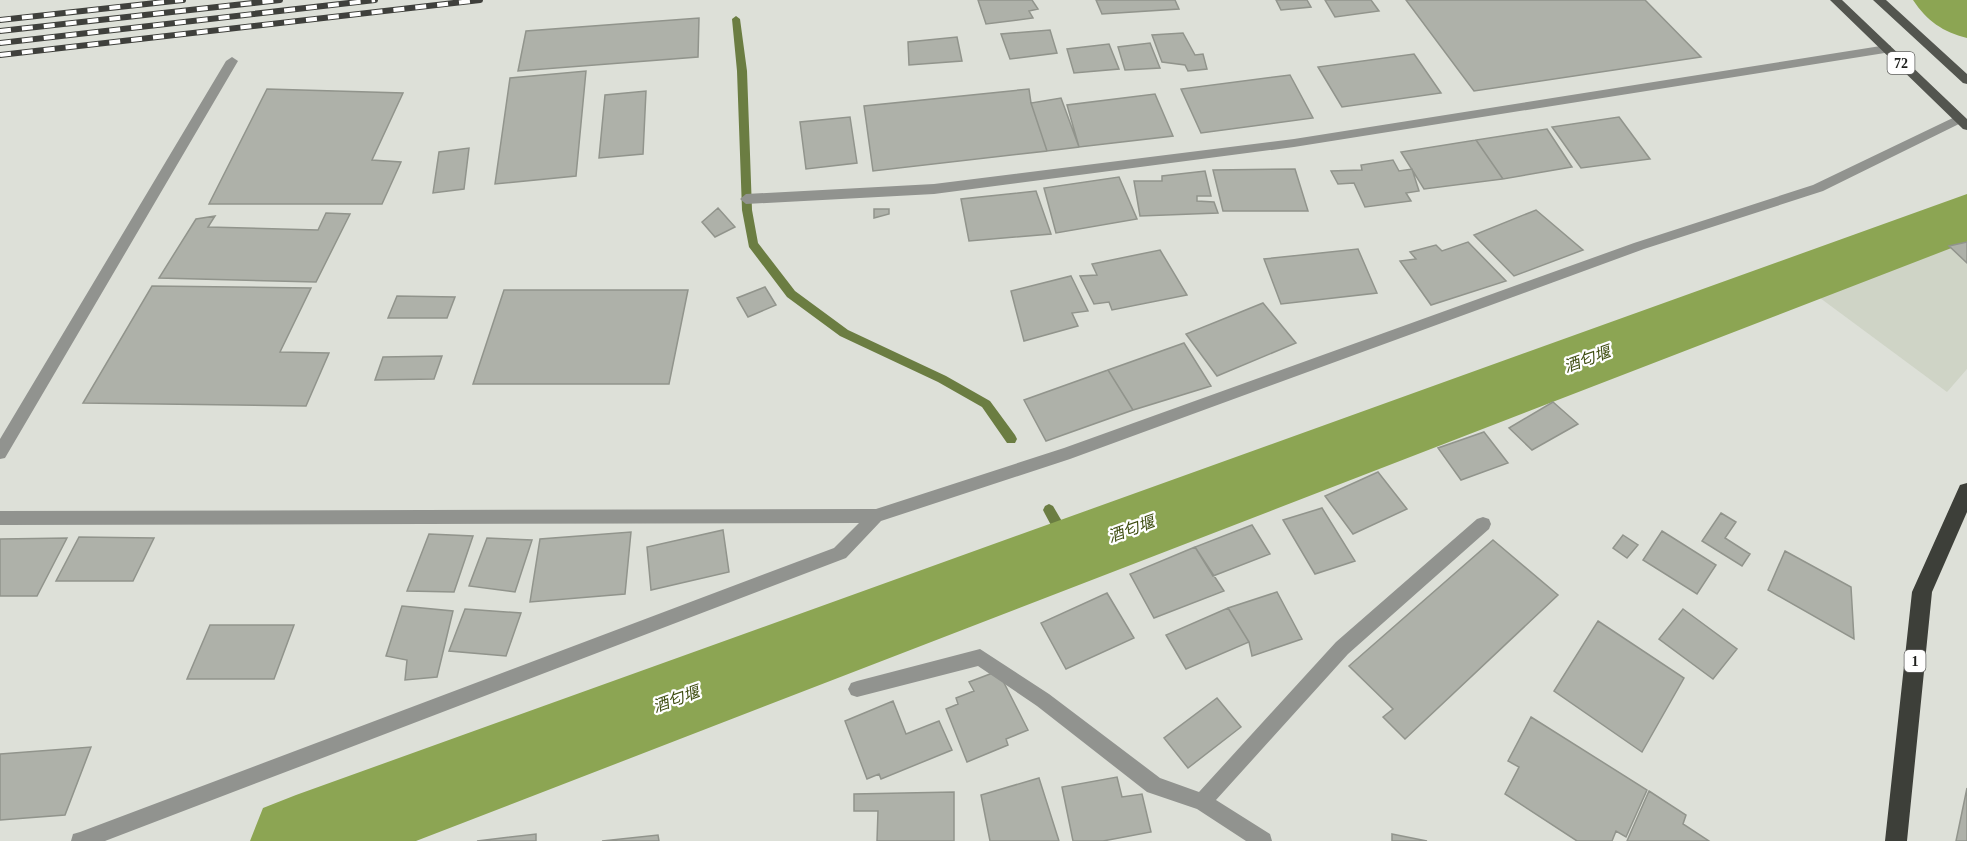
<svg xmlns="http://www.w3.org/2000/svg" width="1967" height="841" font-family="'Times New Roman','Noto Sans JP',serif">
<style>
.built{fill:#cfd4c6}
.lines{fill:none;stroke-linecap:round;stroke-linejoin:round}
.stream{fill:#6b7d42;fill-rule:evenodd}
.river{fill:#8ca553;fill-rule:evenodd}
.building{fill:#aeb1a9;stroke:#91948c;stroke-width:1.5}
.minor{fill:#91938f;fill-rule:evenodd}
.major{fill:#53554f;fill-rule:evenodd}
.highway{fill:#3d3f39;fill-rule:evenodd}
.rail-casing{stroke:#3f403c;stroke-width:6}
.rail{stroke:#fff;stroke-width:4;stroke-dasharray:11;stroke-linecap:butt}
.labels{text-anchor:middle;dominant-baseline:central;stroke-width:4.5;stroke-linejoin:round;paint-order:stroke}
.shield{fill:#fff;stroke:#626260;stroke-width:1.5}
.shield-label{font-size:14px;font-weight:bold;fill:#1e1f1c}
.water-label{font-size:16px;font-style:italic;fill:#3e4d10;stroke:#fff}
</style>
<rect width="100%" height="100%" fill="#dde0d8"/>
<path class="built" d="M1967 237V369L1947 392 1812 292 1810 286 1879 260Z"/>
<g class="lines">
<path class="stream" d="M736 16 740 19 747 71 752 210 758 243 795 291 848 330 946 376 990 401 1015 435 1017 439 1015 443H1007L982 407 938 382 840 336 787 297 749 247 742 210 737 71 732 19Z
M1049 504 1053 506 1077 547 1078 551 1077 555 1072 557 1067 555 1045 514 1043 510 1045 506Z"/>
<path class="river" d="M1913 0H1967V38C1943 32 1927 21 1913 0Z
M1967 194V242L416 841H250L263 808 296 795Z"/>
</g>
<path class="building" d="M978 0H1032L1038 9 1029 11 1033 18 986 24Z
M1096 0H1175L1179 9 1102 14Z
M1276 0H1307L1311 7 1281 10Z
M1325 0H1371L1379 11 1335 17Z
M1406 0H1645L1701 57 1474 91Z
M699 18 698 57 518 71 526 31Z
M1050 30 1057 53 1010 59 1001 34Z
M1183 33 1195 55 1203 54 1207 69 1188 71 1185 65 1162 62 1152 35Z
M957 37 962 61 909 65 908 42Z
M1150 43 1160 68 1125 70 1118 47Z
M1109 44 1119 69 1074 73 1067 49Z
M1414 54 1441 93 1342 107 1318 67Z
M586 71 576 176 495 184 510 78Z
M1290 75 1313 118 1201 133 1181 89Z
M267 89 403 93 372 160 401 162 382 204H209Z
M1029 89 1031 103 1047 151 873 171 864 106Z
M646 91 643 154 599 158 605 95Z
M1155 94 1173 136 1079 147 1067 105Z
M1061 98 1079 147 1047 151 1031 103Z
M850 117 857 163 806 169 800 122Z
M1619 117 1650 159 1581 168 1552 127Z
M1547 129 1572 167 1503 179 1476 140Z
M1476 140 1503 179 1424 189 1401 152Z
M469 148 464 189 433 193 439 152Z
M1393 160 1399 171 1412 169 1419 191 1406 193 1411 201 1365 207 1354 183 1338 184 1331 171 1362 170 1361 165Z
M1295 169 1308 211H1223L1213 170Z
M1205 171 1211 196H1197V201L1214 202 1218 213 1140 216 1134 181H1162V176Z
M1119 177 1137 219 1056 233 1044 188Z
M1036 191 1051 234 969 241 961 199Z
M718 208 735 227 715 237 702 222Z
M874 209H889V214L874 218Z
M1536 210 1583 250 1514 276 1474 235Z
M326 213 350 214 316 282 159 278 196 219 215 216 208 227 318 230Z
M1468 242 1506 281 1431 305 1400 261 1416 259 1410 252 1436 245 1442 251Z
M1967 242V263L1949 246Z
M1358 249 1377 293 1281 304 1264 259Z
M1160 250 1187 295 1112 310 1109 302 1094 304 1080 276 1097 275 1092 264Z
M1071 276 1088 311 1072 313 1078 326 1024 341 1011 291Z
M152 286 311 288 280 352 329 353 306 406 83 403Z
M765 287 776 305 748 317 737 298Z
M504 290H688L669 384H473Z
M397 296 455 297 447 318H388Z
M1263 303 1296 343 1217 376 1186 334Z
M1184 343 1211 386 1133 410 1108 370Z
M442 356 434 379 375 380 383 357Z
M1108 370 1133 410 1046 441 1024 400Z
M1553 402 1578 424 1532 450 1509 428Z
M1484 432 1508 463 1461 480 1438 448Z
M1378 472 1407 509 1353 534 1325 496Z
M1322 508 1355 561 1315 574 1283 520Z
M1721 513 1736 522 1725 538 1750 554 1742 566 1702 541Z
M1252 525 1270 554 1213 576 1195 547Z
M723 530 729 572 651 590 647 547Z
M1662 531 1716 565 1697 594 1643 560Z
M631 532 625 594 530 602 540 539Z
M429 534 473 536 454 592 407 591Z
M1623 535 1638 545 1627 558 1613 548Z
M79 537 154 538 133 581H56Z
M67 538 37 596H0V539Z
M487 538 532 540 515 592 469 586Z
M1493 540 1558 595 1405 739 1383 717 1393 709 1349 666Z
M1195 547 1224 591 1154 618 1130 574Z
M1785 551 1851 587 1854 639 1768 590Z
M1277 592 1302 639 1252 656 1249 642 1228 608Z
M1107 593 1134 638 1066 669 1041 623Z
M402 606 453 611 437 677 405 680 407 660 386 656Z
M1228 608 1249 642 1186 669 1166 635Z
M465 609 521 613 506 656 449 651Z
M1683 609 1737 649 1713 679 1659 639Z
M1598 621 1684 678 1642 752 1554 691Z
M210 625H294L274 679H187Z
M998 671 1028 730 1006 739 1008 745 967 762 946 709 958 704 956 698 974 691 969 682Z
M1217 698 1241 727 1188 768 1164 738Z
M893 701 906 734 939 721 952 750 881 779 879 774 867 779 845 721Z
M1531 717 1647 790 1626 837 1616 831 1612 841H1577L1505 794 1519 767 1508 761Z
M91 747 65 815 0 820V754Z
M1117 777 1122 797 1142 794 1151 832 1103 841H1073L1062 787Z
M1039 778 1059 841H990L981 795Z
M1967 788V841H1956Z
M1649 791 1686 815 1683 824 1709 841H1627Z
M954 792V841H877L878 811H854V794Z
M536 834V841H477Z
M1392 834 1427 841H1392Z
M658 835 659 841H602Z"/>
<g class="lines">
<path class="minor" d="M1887 45 1891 46V52L1294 147 934 194 746 204 740 199 746 194 934 184 1294 139Z
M232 57 238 61 5 458 0 459V439L226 61Z
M1959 115 1965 119 1963 122 1823 191 1644 249 1070 459 881 521 846 558 105 841H71L73 834 80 832 834 548 859 523 0 525V511L876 509 1064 448 1634 243 1813 185Z
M1483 517 1489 519 1491 524 1489 529 1348 654 1216 800 1270 834 1272 841H1246L1197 809 1147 792 1037 706 978 666 857 697 851 695 848 689 851 683 857 681 980 649 1049 694 1160 778 1199 792 1336 642 1477 519Z"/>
<path class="major" d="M1830 0H1842L1967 119V130L1963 129Z
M1873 0H1886L1967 74V84L1963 83Z"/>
<path class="highway" d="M1967 483V512L1932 592 1907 841H1885L1912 592 1960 485Z"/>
<defs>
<path id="rail" d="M0 20 183 0
M0 31 280 0
M0 43 375 0
M0 55 480 0"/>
</defs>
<use href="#rail" class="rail-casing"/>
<use href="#rail" class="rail"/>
</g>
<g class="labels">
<g class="shield">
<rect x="1887.5" y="52" width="27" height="22" rx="4.5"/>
<rect x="1904.5" y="650" width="21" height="22" rx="4.5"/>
</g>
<g class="shield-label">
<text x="1901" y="63">72</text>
<text x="1915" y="661">1</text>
</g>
<g class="water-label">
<text transform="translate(1587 359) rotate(-20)">酒匂堰</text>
<text transform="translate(1131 529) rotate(-20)">酒匂堰</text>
<text transform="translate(676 699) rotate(-20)">酒匂堰</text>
</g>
</g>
</svg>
